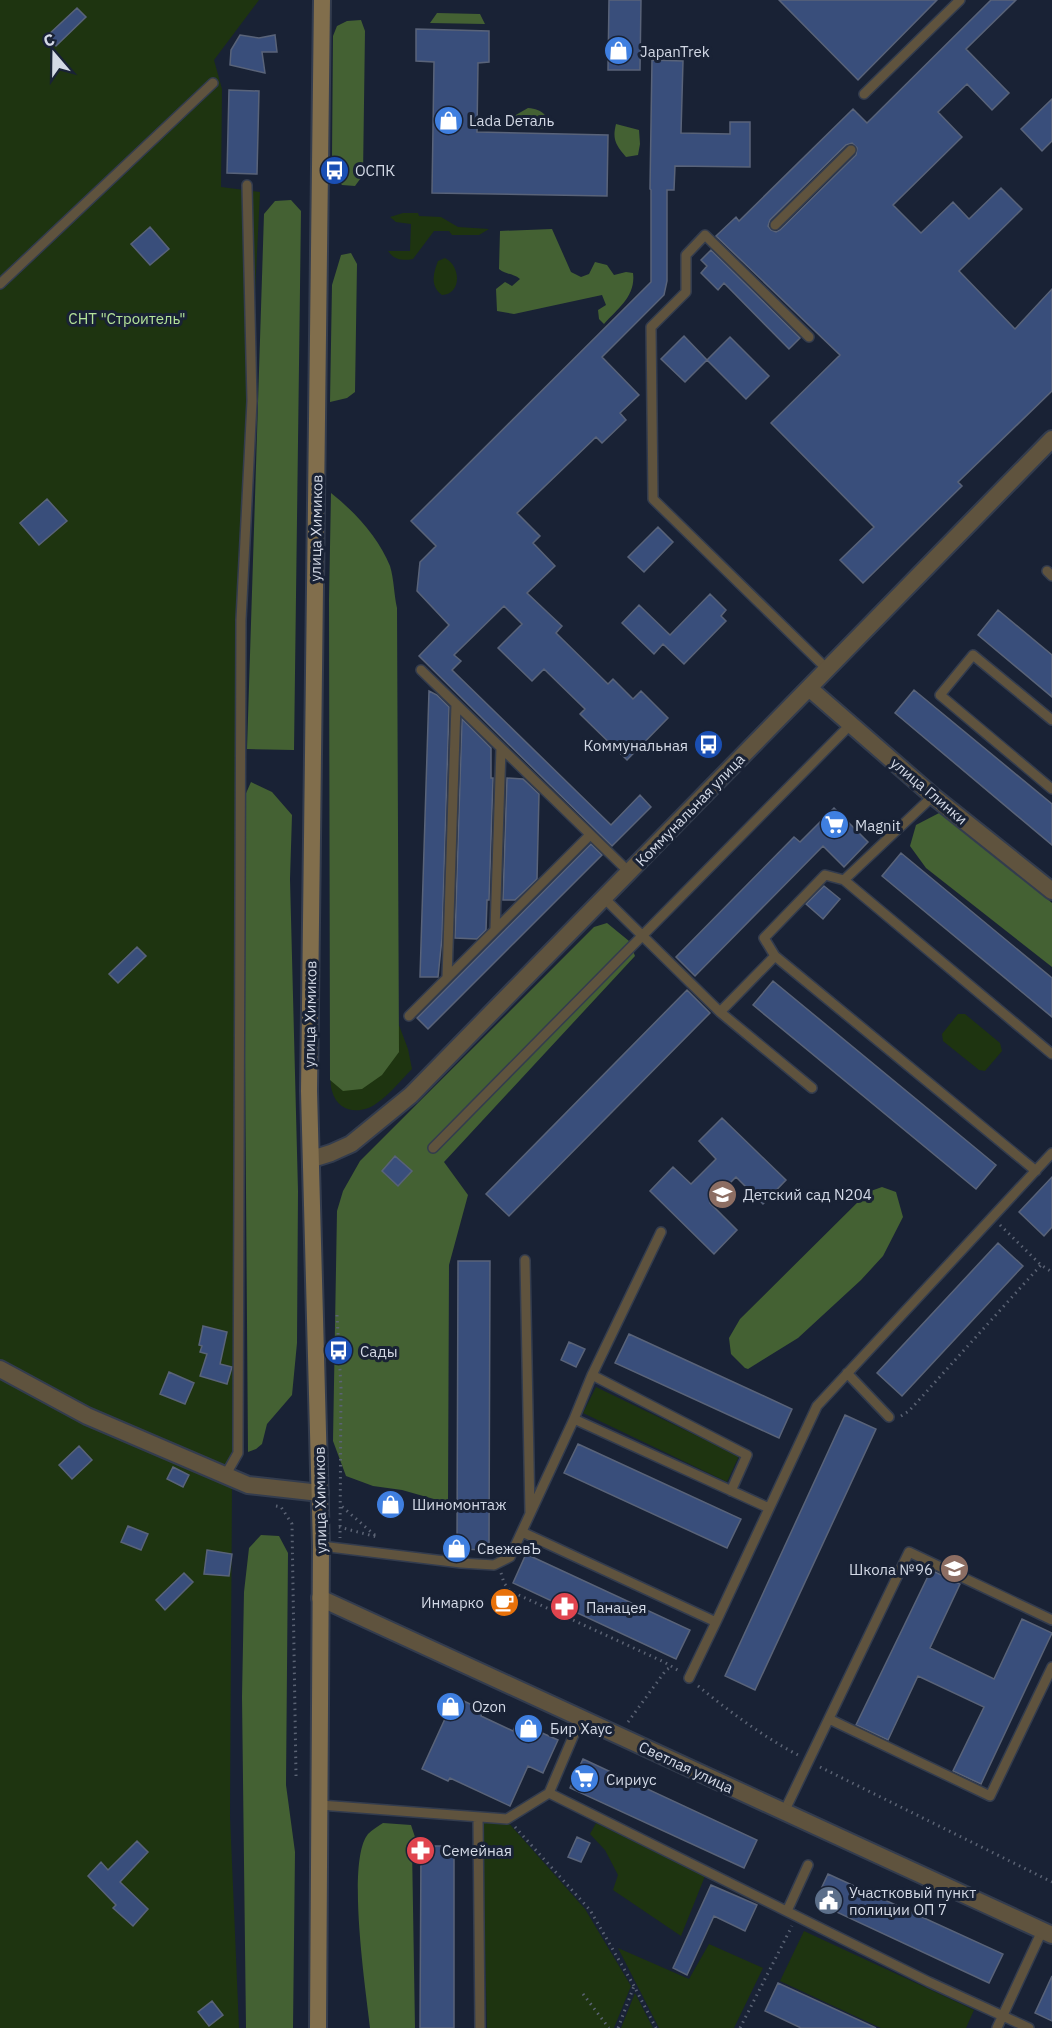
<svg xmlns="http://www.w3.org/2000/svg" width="1052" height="2028" font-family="'IBM Plex Sans',sans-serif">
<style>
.green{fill:#1e3410}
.forest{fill:#446133}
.building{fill:#394e7b;stroke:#596379;stroke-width:1.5;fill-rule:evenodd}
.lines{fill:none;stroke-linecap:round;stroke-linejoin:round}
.service-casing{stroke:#333c4e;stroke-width:12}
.minor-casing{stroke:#333c4e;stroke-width:20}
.tertiary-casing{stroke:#333c4e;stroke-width:20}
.secondary-casing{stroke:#333c4e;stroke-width:20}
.path{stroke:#5b6374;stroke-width:3;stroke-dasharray:1.5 4.5;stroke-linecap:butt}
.service{stroke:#5f533e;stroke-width:9}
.minor{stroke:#5f533e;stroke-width:16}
.tertiary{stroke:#5f533e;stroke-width:16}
.secondary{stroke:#816e4c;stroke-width:16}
.labels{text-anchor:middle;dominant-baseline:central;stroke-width:6;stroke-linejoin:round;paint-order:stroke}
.poi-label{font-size:15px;fill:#d3d9e6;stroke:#192235;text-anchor:start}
.park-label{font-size:15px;fill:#b4e39a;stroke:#192235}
.street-label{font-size:15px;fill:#d3d9e6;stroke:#192235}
</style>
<rect width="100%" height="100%" fill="#192235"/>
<path class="green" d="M0 0H259L214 60 222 89 221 187 260 192 237 660 230 1816 239 2028H0Z
M403 213H418L419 216 441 217 458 227 489 229 479 235H452L449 231H434L413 259C403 261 394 260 388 251H410L411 224 396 222 390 217Z
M445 258C461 266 462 294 442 295 430 286 433 274 438 261Z
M958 1014H965L1000 1043 1002 1051 985 1071 979 1070 943 1041 942 1034Z
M397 1020 408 1049 412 1069C401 1080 390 1094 377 1103 361 1115 338 1113 332 1091 330 1085 331 1078 330 1072Z
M596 1387 739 1456 727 1482 583 1413Z
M482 1821H507L585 1909 631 1986 614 2028H487Z
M596 1823 705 1876 681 1936 613 1890 618 1875 605 1850 590 1834Z
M804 1931 974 2010 966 2028H881L780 1981Z
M709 1944 763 1968 734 2028H659L618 1948 689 1979Z
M635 1993 653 2028H621Z"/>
<path class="forest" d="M437 13 480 14 485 24 430 23Z
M361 20 365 31 363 175 355 186 342 185 335 176 332 156 333 36 337 26 347 21Z
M528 108C543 109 548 116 551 129L512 127 514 116Z
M616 124 639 130 640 144 638 155 626 157C616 145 612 140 616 124Z
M291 200 301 211 294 750 247 749 264 214 275 201Z
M552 229 571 272 581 277 589 274 595 262 607 265 614 275 626 272 633 273C636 296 618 308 604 324L599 319 598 310 606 305 602 295 514 314 497 311 496 289 505 282 512 286 520 279C513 273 506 275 499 269L500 231Z
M351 253 357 264 355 392 347 398 330 402 332 285 341 255Z
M331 493C354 511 379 538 390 566 394 579 394 595 397 608L399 1052 382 1075 362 1089 343 1091 330 1080 329 600Z
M251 782 272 792 292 815 290 879 298 1191 297 1343 292 1395 267 1424 262 1444 256 1449 248 1452 243 800Z
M941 812 1012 868 1052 903V967L926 868 910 846 916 825Z
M607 923 629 941 635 956 444 1162 468 1195 449 1265 448 1503 402 1490 373 1486 346 1476 333 1441 337 1211 343 1191 360 1161 594 927Z
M882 1187 896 1192 903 1217 883 1256 861 1280 798 1338 748 1369 745 1368 731 1354 729 1338 740 1319 868 1192Z
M261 1535 279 1536 288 1553 286 1785 295 1852 293 2028H246L242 1697 244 1592 249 1548Z
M383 1823 411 1825 415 1837 412 1847 415 2028H370C366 1990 346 1861 368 1834 372 1830 378 1826 383 1823Z"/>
<path class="building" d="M609 0H641L640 70H608Z
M779 0H937L858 80Z
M991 0H1016L966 49 1009 93 992 110 967 84 938 112 962 137 893 205 921 233 953 202 969 219 1001 188 1022 209 959 271 1015 329 1052 289V391L958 482 962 486 863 583 840 560 874 527 771 423 840 355 716 236 736 217 739 221 853 109 867 123ZM852 143 857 148 856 155 780 230 776 232 771 230 768 226 770 220 846 145Z
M77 8 86 17 56 46 47 36Z
M416 29 489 31V62L478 63 477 132 608 135 607 196 432 193 434 62 416 61Z
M240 35 259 38 275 35 277 52H262L265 73 230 65 231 50Z
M652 60 683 61 681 133 730 134V122H750V167L675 166 674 190H667V281L664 295 602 357 639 395 620 413 626 420 602 443 596 437 517 513 540 536 533 543 555 566 527 593 562 626 556 633 608 684 613 679 633 699 641 691 668 718 627 760 580 714 585 709 544 669 532 681 498 648 522 624 504 606 454 655 461 661 452 670 611 825 640 795 651 807 612 846 419 656 449 625 417 591 420 562 436 546 411 521 651 282V190L650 189Z
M229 90 259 91 257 174 227 173Z
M1052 99V141L1042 151 1021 129Z
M150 227 169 249 150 265 131 244Z
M711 250 800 338 789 349 724 283 718 290 701 273 707 266 701 260Z
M684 336 707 360 685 382 661 359Z
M730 337 769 376 746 399 707 360Z
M47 499 67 521 39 545 20 523Z
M658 527 673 542 644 572 628 557Z
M710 594 726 610 721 616 726 621 684 664 663 644 654 654 622 623 639 605 670 635Z
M998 610 1052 655V697L978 635Z
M914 690 1052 804V845L895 713Z
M429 691 437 695 449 707 442 938 438 977H420Z
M462 719 491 748V778H493L489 900H487L486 930 477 939 455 938Z
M507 778 523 779 539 794 537 879 515 900H503Z
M834 808 868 842 844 867 823 846 695 976 676 957 794 837 800 842Z
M591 844 602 855 428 1029 417 1018Z
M901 853 1052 978V1017L882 876Z
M824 886 840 899 823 919 806 904Z
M137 947 146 956 118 983 109 974Z
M773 981 996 1165 976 1189 753 1005Z
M687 990 710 1013 509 1216 486 1194Z
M722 1118 786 1180 763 1204 736 1177 710 1203 737 1230 714 1254 650 1191 673 1167 691 1184 716 1159 699 1141Z
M395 1156 412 1171 398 1186 382 1171Z
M1052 1177V1227L1044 1236 1019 1212Z
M998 1243 1023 1266 902 1396 877 1373Z
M458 1261H490L489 1550 457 1549Z
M203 1326 227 1332 220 1364 232 1367 227 1384 200 1376 207 1354 200 1352 202 1346 199 1345Z
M629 1334 792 1409 779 1438 615 1363Z
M569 1342 585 1349 576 1367 561 1360Z
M169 1372 194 1383 185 1404 160 1394Z
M845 1415 876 1429 755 1690 725 1676Z
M578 1444 741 1519 727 1548 564 1473Z
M79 1446 92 1460 72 1479 59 1465Z
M173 1467 189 1475 183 1487 167 1479Z
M384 1496H399V1513H384Z
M128 1526 148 1534 141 1550 121 1542Z
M207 1550 232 1554 229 1576 204 1574Z
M526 1554 690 1630 676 1659 513 1583Z
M931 1570 960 1584 930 1648 994 1679 1022 1619 1052 1633 981 1784 953 1771 984 1707 918 1676 888 1740 856 1725Z
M184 1573 193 1582 165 1610 156 1600Z
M455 1697 483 1710 481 1716 513 1731 517 1722 558 1740 543 1773 528 1766 510 1806 450 1778 448 1781 422 1769Z
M583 1759 757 1840 744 1868 570 1788Z
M577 1837 590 1843 581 1862 568 1857Z
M137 1841 148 1852 120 1882 148 1909 133 1926 113 1908 116 1905 88 1876 101 1862 108 1870Z
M421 1846H454V2028H420Z
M828 1874 1003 1954 989 1983 815 1902Z
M711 1885 757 1905 745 1931 714 1916 687 1975 673 1968Z
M1052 1976V2021L1035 2013Z
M778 1983 876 2028H801L765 2011Z
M212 2001 223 2015 209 2026 198 2012Z"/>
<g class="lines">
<defs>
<path id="service" d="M864 94 960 0
M775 225 851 150
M0 284 213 83
M809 337 705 235 686 255V292L651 327 653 499 827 669
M1047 571 1052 576
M421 670 629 872
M1052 720 973 655 940 695 1052 789
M844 880 1052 1054
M604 898 720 1012 812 1088
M495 930 501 748
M775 956 1036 1171
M447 978 456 704
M720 1012 775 956 764 938 825 875 844 880 933 796
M409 1016 590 835
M433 1148 851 724
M525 1260 530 1513
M847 1373 889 1417
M592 1375 747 1455 731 1491
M574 1419 769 1508
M225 1476 238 1453 241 620 252 401 247 185
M522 1532 716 1622 817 1406 1052 1153
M321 1546 461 1563 494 1565 510 1557 574 1419 592 1375 661 1232
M689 1678 716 1622
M829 1719 990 1796 1052 1667
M549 1793 929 1982 1029 2028
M320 1805 507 1819 549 1793 581 1718
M784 1812 909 1552 1052 1620
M478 1817 480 2028
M787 1911 808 1865
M997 2028 1042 1931"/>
<path id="minor" d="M0 1369 87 1416 248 1485 320 1493"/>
<path id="tertiary" d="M809 688 933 796 1052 891
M312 1159 331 1153 351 1144 411 1095 1052 439
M320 1598 1052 1935"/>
<path id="secondary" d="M318 2028 321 1546 309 1091 322 0"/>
</defs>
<use href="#service" class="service-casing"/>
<use href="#minor" class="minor-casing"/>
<use href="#tertiary" class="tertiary-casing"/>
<use href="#secondary" class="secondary-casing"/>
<path class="path" d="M1000 1225 1041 1265 1052 1272
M337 1315 341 1388 340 1538
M901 1416 909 1411 1041 1265
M276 1506 281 1507 292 1524 296 1776
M339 1527 377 1537 339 1504
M501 1573 504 1583 510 1591 664 1662 681 1672
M698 1686C729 1711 762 1736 798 1755
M628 1722 666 1670 671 1667
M820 1767 1052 1882
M515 1827 590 1910 634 1986 656 2028
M583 1994 609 2028
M618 2028 634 1986
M740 2028 792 1926"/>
<use href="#service" class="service"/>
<use href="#minor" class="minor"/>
<use href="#tertiary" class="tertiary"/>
<use href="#secondary" class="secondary"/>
</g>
<defs>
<symbol id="shop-disc" viewBox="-11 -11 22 22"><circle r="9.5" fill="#3f7fe0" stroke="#192235"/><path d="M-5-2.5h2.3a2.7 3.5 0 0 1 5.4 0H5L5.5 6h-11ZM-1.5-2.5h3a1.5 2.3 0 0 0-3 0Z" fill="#fff"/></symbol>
<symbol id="bus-disc" viewBox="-11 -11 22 22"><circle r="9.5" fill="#1a4fb4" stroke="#192235"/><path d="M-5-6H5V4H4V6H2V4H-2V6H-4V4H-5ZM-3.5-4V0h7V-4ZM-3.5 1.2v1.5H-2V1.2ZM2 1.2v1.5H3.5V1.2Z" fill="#fff"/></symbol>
<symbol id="supermarket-disc" viewBox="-11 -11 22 22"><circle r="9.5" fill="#3f7fe0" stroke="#192235"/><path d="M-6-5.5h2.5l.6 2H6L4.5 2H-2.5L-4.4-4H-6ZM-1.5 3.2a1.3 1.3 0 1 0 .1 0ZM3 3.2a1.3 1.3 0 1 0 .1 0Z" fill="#fff"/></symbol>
<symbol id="school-disc" viewBox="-11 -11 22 22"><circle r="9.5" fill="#8d6e63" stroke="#192235"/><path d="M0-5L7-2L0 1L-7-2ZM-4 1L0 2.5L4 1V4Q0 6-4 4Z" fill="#fff"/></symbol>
<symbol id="cafe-disc" viewBox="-11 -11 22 22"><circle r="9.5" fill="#e8710a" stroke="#192235"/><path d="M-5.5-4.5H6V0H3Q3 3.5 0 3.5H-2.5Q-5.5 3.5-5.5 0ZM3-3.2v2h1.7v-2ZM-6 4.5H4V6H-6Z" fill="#fff"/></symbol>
<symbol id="pharmacy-disc" viewBox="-11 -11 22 22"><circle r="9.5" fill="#e0444e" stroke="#192235"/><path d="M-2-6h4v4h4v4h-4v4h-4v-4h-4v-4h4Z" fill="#fff"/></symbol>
<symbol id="civic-disc" viewBox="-11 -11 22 22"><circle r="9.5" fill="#5c6f8a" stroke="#192235"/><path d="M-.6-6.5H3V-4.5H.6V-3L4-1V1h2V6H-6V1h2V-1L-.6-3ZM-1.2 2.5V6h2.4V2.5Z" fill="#fff"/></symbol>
</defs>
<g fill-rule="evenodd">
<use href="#shop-disc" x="602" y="34" width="33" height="33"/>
<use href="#shop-disc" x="432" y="104" width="33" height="33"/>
<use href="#bus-disc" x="318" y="154" width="33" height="33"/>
<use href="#bus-disc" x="692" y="728" width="33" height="33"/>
<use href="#supermarket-disc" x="818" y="808" width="33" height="33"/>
<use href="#school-disc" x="706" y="1178" width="33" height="33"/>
<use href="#bus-disc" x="322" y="1334" width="33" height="33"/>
<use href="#shop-disc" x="374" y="1488" width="33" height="33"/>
<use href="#shop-disc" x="440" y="1532" width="33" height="33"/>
<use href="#school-disc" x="938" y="1552" width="33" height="33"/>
<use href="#cafe-disc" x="488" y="1586" width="33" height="33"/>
<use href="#pharmacy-disc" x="548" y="1590" width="33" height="33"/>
<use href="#shop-disc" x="434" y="1690" width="33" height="33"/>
<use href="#shop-disc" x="512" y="1712" width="33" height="33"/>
<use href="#supermarket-disc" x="568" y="1762" width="33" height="33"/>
<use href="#pharmacy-disc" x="404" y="1834" width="33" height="33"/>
<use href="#civic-disc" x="812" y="1884" width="33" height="33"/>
</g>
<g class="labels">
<g class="poi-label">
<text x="640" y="51">JapanTrek</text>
<text x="469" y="120">Lada Dеталь</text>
<text x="355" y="170">ОСПК</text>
<text x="688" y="745" text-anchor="end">Коммунальная</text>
<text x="855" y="825">Magnit</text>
<text x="743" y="1194">Детский сад N204</text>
<text x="360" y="1351">Сады</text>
<text x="412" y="1504">Шиномонтаж</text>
<text x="477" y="1548">СвежевЪ</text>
<text x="933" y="1569" text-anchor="end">Школа №96</text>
<text x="484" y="1602" text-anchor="end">Инмарко</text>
<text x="586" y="1607">Панацея</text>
<text x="472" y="1706">Ozon</text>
<text x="550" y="1728">Бир Хаус</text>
<text x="606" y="1779">Сириус</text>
<text x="442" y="1850">Семейная</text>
<text x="849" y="1892">Участковый пункт<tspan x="849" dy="17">полиции ОП 7</tspan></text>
</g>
<g class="park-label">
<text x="127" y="318">СНТ "Строитель"</text>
</g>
<g class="street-label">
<text transform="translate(316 528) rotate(-89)">улица Химиков</text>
<text transform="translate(929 791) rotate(40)">улица Глинки</text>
<text transform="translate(690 810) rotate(-46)">Коммунальная улица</text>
<text transform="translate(310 1014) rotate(-89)">улица Химиков</text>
<text transform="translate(320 1500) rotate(-91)">улица Химиков</text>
<text transform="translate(686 1767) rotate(25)">Светлая улица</text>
</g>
</g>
<g transform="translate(54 54) rotate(340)" stroke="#192235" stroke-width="4.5" paint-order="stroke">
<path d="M0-4.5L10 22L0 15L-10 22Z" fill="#d3d9e6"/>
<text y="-9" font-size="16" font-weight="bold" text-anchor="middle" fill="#d3d9e6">С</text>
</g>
</svg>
